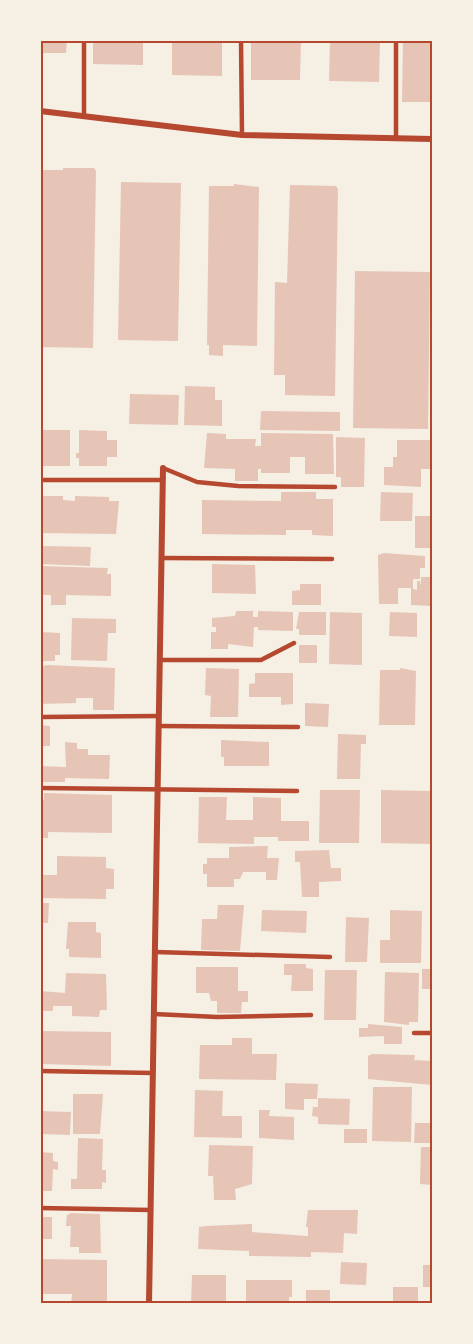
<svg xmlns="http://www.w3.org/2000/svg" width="473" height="1344" font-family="Literata,serif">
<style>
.building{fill:#e6c5b7}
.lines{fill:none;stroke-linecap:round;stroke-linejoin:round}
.service{stroke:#b5482f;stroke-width:4.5}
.minor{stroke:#b5482f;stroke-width:6}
.neatline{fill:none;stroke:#b5482f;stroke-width:2}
</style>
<rect width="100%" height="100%" fill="#f6efe4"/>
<path class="building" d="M40 40H67L66 53H40Z
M93 40H143V65L93 64Z
M172 40H222V76L172 75Z
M251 40H301L300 80H251Z
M330 40H380L379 82 329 81Z
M403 40H432V102H402Z
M63 168H94L96 171 93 348 40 347V170H63Z
M121 182 181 183 178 341 118 340Z
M234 184 259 187 257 346 223 345V356L209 355V345H207L209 186H234Z
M290 185 336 186 338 189 335 396 285 395V375H274L275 282 287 283Z
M355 271 430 272 428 429 353 428Z
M185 386 215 387V400H222V426L184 425Z
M130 394 179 395 178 425 129 424Z
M261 411 340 412V431L260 430Z
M40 430H70V466H40Z
M79 430 107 431V440H117V457H107V466H79V458H76V453H79Z
M207 433 226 434V439H256L255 446H261V433L333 434 334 474H305V457H290V473H261V469H258V481H235V469L204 468Z
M336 437 365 438 364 487H341V477H336Z
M397 440H432V469H421V487L384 485V467H393V457H397Z
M281 492H316V499H333V536L312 535V530H286V535L202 534V500L281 501Z
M381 492 413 493 412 521H380Z
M40 496H63V500L75 501V496L109 497V501H119L116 534 40 533Z
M415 516H432V548H415Z
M40 546 91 547 90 566 40 564Z
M384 553 425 556V568H420V579H413V589L417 590V581H420L421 586V577H432V606L411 605V588H398V604H379L378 555Z
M212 564 255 565 256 594 212 593Z
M40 566 108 568 107 574H111V596L66 595V605H51V595H40Z
M300 584H321V605H292V591L300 590Z
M236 611H253V617H258V611L293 612V631L258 630V627H254L253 647 228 644V649H211V632H216V627H212V618L235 616Z
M299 612H326V635H299V629H296Z
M330 612 362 613V665L329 664Z
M390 612 417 613V637L389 636Z
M72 618 116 619V633H108L107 661 71 660Z
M40 632 60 633V655H55V661H40Z
M299 645H317V663H299Z
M47 665 115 668 114 710H93V698H76V703L40 704V667Z
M206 668 239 669 238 717H210L211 696 205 695Z
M400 668 416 671 415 725H379L380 670H400Z
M255 673H293V704L281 705V697H249V684L255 683Z
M305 703 329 704 328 727 305 726Z
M40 725 50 726V746H40Z
M338 734 366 735V744H361L360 779H337Z
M221 740 269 742V766H224V757H221Z
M65 742 77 743V749H88V755H110L109 779 65 778V782H40V766L66 767Z
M320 790H360L359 843H319Z
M381 790 432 791V844L381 843Z
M44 793 112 795V833L48 832V838H40V800H44Z
M199 797H227L226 820H253V797L281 798V821H309V841H278V837H254V844L198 843Z
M268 846 267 858H279L277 880H266V872H243L240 879H234V887H207V874H203V864H207V858H229V847Z
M329 850 331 868H341V881L319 882V897H302L300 862H295V851Z
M57 856 106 857V868L114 869V889H106V899L40 898V875H57Z
M40 903H49L48 923H40Z
M218 905H244L240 951 201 950 202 919H217Z
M262 910 307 911 306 933 261 931Z
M390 910 422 911 421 963H380V940H390Z
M346 917 369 918 367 962H345Z
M68 922H96V932L101 933V958L69 957V949H66Z
M284 964H306V968L313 969V991H291L292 975H284Z
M196 967H238V991H248V1002H242L241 1013H217V1001H211L209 993H196Z
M422 969H432V989H422Z
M325 970H357L356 1020H324Z
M385 972 419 973 418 1022H409V1025L384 1022Z
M66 973 106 974 107 1010H100L99 1017 72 1016V1006H53V1011H40V991L65 993Z
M368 1024 402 1027V1044H384V1036L359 1037V1028H368Z
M40 1031 111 1032V1066L40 1064Z
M232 1038H252V1054H277L276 1080 199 1079 200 1045H232Z
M372 1054 415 1055 414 1060 432 1061V1085L368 1079V1056Z
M285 1083 318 1084 317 1099H304V1110L285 1109Z
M373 1087H412L411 1142 372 1141Z
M195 1090 223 1091 222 1116H242V1138L194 1137Z
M73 1094H103L100 1134H73Z
M318 1098 350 1099 349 1125 318 1124V1117L312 1116 313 1107H318Z
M259 1110H270L269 1116 294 1117V1140L259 1138Z
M40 1111 71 1112 70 1135 40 1134Z
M415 1123H432V1143H414Z
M344 1129H367V1143H344Z
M78 1138 103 1139 102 1170H106V1183L102 1182V1189H71V1179H77Z
M209 1145 253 1146 252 1184 235 1189 236 1200H214L213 1176H208Z
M421 1147H432V1185L420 1184Z
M40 1152 53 1153V1161L58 1162V1170L53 1169 52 1191H40Z
M308 1210H358L357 1234 344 1233 343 1253 311 1252V1257L249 1256V1251L198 1249 199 1227 207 1226 252 1224V1232L308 1236V1227H306Z
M71 1213 100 1214 101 1253H79V1247H70L71 1226H66L67 1215Z
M40 1217H52V1239H40Z
M40 1259 107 1260V1304H71L72 1294H40Z
M341 1262 367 1263 366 1285 340 1284Z
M423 1265H432V1287H423Z
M192 1275H226V1304H191Z
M246 1280H292V1297H289V1303L246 1304Z
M393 1287H418V1304H393Z
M306 1290H330V1304H306Z"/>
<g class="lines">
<path class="service" d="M84 40V116
M241 40 242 135
M396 138V40
M163 468 197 482 238 486 335 487
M40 480H163
M161 558 332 559
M160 660H261L294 643
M40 717 159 716
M159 726 298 727
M40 788 297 791
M155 952 330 957
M154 1014 217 1017 311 1015
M414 1033H432
M40 1071 153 1073
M40 1208 151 1210"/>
<path class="minor" d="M40 111 242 135 432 139
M149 1304 163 468"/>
</g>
<rect width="473" height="1344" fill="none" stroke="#f6efe4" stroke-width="84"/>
<rect x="42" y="42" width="389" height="1260" class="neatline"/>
</svg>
